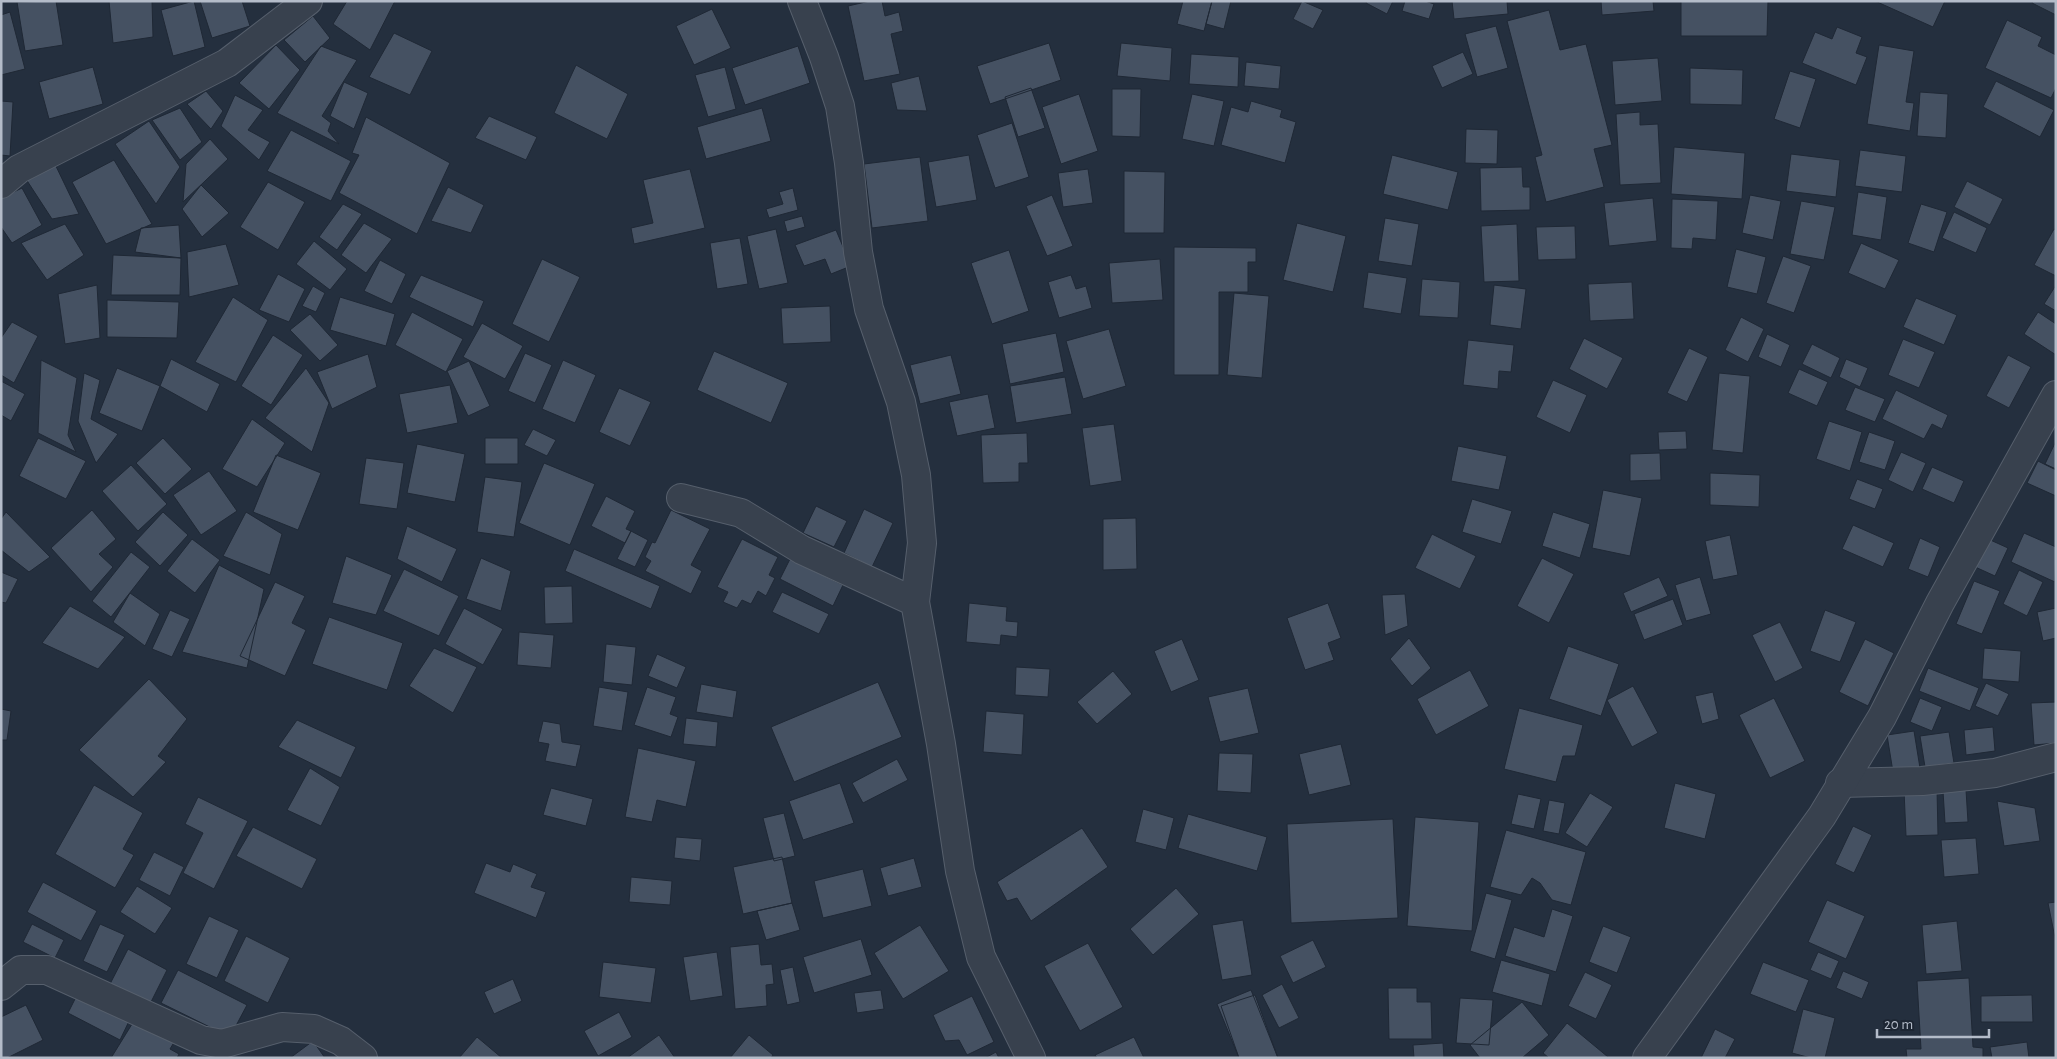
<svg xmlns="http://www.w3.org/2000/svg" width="2057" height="1059" font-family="'Alegreya Sans',sans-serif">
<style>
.building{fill:#455162;stroke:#1f2835}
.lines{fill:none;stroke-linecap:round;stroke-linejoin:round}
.minor-casing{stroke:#565f6c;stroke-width:30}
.tertiary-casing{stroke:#565f6c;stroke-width:30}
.minor{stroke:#38414e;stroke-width:28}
.tertiary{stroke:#38414e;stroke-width:28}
</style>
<rect width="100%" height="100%" fill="#242f3e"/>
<path class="building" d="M56 1 63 45 25 51 17 2Z
M109 1H152L153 37 113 43Z
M194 1 205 47 173 56 161 10Z
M200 1H242L250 26 212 38Z
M347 1H395L370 50 333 24Z
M870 1H882L885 16 899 12 903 31 891 34 900 74 864 81 848 6Z
M1183 1H1212L1204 31 1177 24Z
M1212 1H1231L1224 29 1206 24Z
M1302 1 1323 10 1313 29 1293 19Z
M1367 1H1393L1387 14 1366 3Z
M1405 1H1425L1434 4 1429 19 1402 11Z
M1452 1H1507L1508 14 1454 19Z
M1601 1H1653L1654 11 1602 15Z
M1681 1H1768L1767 36H1681Z
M1875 1H1945L1933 27Z
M2033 1H2056V15L2032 3Z
M712 9 731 48 694 65 676 26Z
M1549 10 1560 50 1586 44 1612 145 1594 149 1604 187 1546 202 1535 157 1542 155 1507 21Z
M10 12 25 69 1 75V15Z
M313 16 330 38 305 62 284 40Z
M2007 20 2042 37 2038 46 2056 55V88L2051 98 1985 68Z
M1496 26 1508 68 1477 77 1465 34Z
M1837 27 1862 37 1856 53 1867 57 1856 85 1802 63 1815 32 1832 39Z
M394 33 432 51 410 95 369 77Z
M1049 43 1061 80 990 104 977 66Z
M1121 43 1172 48 1170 81 1117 76Z
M276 45 300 70 269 109 239 83Z
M1879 45 1914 51 1906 102 1914 103 1910 131 1867 124Z
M321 46 357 60 322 116 331 123 328 131 339 144 277 113Z
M798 46 810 83 745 105 732 68Z
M1463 52 1473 74 1442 88 1432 66Z
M1191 54 1239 57 1238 87 1189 84Z
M1658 58 1662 101 1615 105 1612 61Z
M1246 62 1281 66 1279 89 1244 86Z
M576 65 628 94 607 139 554 113Z
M93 67 103 104 49 119 39 82Z
M725 67 736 109 708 117 695 75Z
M1690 68 1743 70 1742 105 1690 104Z
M1790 71 1816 79 1800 128 1774 119Z
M919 76 927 111 897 110 891 83Z
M1996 81 2054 110 2040 137 1983 107Z
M344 82 368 93 354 129 330 116Z
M1031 88 1045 128 1018 137 1005 97Z
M1112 89H1141L1140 137 1112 136Z
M206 91 223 111 211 129 187 104Z
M1920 92 1948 94 1946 138 1917 136Z
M1079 94 1098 151 1061 164 1042 107Z
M1192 94 1224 101 1214 146 1182 139Z
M235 95 263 110 248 130 270 142 259 160 221 126Z
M1 101 13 102 10 156 1 155Z
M1251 101 1282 110 1280 117 1296 122 1285 163 1221 145 1231 107 1248 112Z
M180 108 202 142 180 160 152 120Z
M762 108 771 141 706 159 697 127Z
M1640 112V125L1658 124 1661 183 1620 185 1616 114Z
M489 116 537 137 526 160 475 138Z
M366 117 450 163 417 234 339 193 359 155 352 153Z
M149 121 180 167 156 204 115 144Z
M1012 123 1029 177 995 188 977 135Z
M1466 129 1498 130 1497 164 1465 163Z
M291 130 351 161 331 201 267 171Z
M210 139 228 159 183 202 186 164Z
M1674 147 1745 153 1742 199 1671 194Z
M1860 150 1906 156 1902 192 1855 186Z
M1791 154 1840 160 1836 197 1786 191Z
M969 155 977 200 936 207 928 162Z
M1392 155 1458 172 1448 210 1383 194Z
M920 157 928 221 872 228 864 164Z
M53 160 79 214 52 219 24 176Z
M114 160 152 224 106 244 72 182Z
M1522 167 1523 187H1530V210L1481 211 1480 168Z
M690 169 705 228 634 244 631 228 653 223 643 180Z
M1088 169 1093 203 1063 207 1058 173Z
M1124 171 1165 172 1164 233H1124Z
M1967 181 2003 199 1990 225 1954 207Z
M268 182 305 202 278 250 240 227Z
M201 185 229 213 202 237 182 209Z
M448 187 484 205 471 233 431 221Z
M22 188 42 225 12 243 1 227V198Z
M793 188 798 210 769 218 766 209 783 204 779 192Z
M1858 192 1887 197 1881 240 1852 235Z
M1052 195 1073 246 1047 256 1026 206Z
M1750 195 1781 201 1773 240 1742 233Z
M1653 198 1657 241 1609 246 1604 203Z
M1672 199 1718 201 1716 240 1693 238 1692 249 1671 248Z
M1801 201 1835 207 1824 260 1790 254Z
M343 204 362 214 337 250 319 237Z
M1921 204 1947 212 1934 252 1908 243Z
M1954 212 1987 228 1976 253 1942 238Z
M802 216 805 227 787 232 784 221Z
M1385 218 1419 224 1412 266 1378 261Z
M364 223 392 239 366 273 341 255Z
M1297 223 1346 236 1333 292 1283 280Z
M65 224 84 255 47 280 21 243Z
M1517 224 1519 281 1484 282 1481 226Z
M179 225 181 258 135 252 141 228Z
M1575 226 1576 259 1538 260 1536 227Z
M776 229 788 283 759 289 747 236Z
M2054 229 2056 230V276L2034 265Z
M836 230 851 266 831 274 825 259 804 266 795 245Z
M740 238 748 284 717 289 710 243Z
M314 241 347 269 330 290 296 264Z
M1861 243 1899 260 1885 289 1848 273Z
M226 244 239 285 189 297 187 252Z
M1174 247 1256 248V262H1248V292H1219V375H1174Z
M1736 249 1766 257 1757 294 1727 287Z
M1009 250 1029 311 992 324 971 263Z
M113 255 181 258 180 295H111Z
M1783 256 1811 266 1794 313 1766 303Z
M542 259 580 277 549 342 512 324Z
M1160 259 1163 300 1112 303 1109 263Z
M380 260 406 274 392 304 364 291Z
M1368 272 1407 278 1401 314 1363 308Z
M278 274 305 289 289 322 259 310Z
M421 275 484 301 473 327 409 297Z
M1071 275 1076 289 1086 286 1092 308 1059 318 1048 282Z
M1422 279 1460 282 1458 318 1419 316Z
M1632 282 1634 319 1590 321 1588 284Z
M97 285 100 338 65 344 58 294Z
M1494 285 1526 289 1521 329 1490 325Z
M2056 285V311L2044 304Z
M313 286 325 293 316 312 302 306Z
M1234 293 1269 296 1262 378 1227 375Z
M233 297 268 320 236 382 195 362Z
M340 297 395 314 386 346 330 330Z
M1916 298 1957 315 1944 345 1903 327Z
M107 300 179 302 177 338 107 337Z
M830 306 831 342 783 344 781 308Z
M412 312 463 339 446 372 395 345Z
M2038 312 2056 324V355L2024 334Z
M310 314 338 345 320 361 290 330Z
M1741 317 1764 329 1748 362 1725 350Z
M12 322 38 336 14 383 1 375V338Z
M482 323 523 346 505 379 463 357Z
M1109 329 1126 386 1083 399 1066 341Z
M1056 333 1064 372 1010 384 1002 344Z
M1767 334 1790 345 1781 367 1758 357Z
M273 335 303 355 271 405 241 386Z
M1584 338 1623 358 1607 389 1569 369Z
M1903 339 1935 352 1919 388 1888 375Z
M1468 340 1514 345 1511 372 1499 371 1498 389 1463 385Z
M1812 344 1840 358 1831 378 1802 364Z
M1689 348 1708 357 1687 402 1667 393Z
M714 351 788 383 771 423 697 390Z
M525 353 552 365 535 403 508 391Z
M368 354 377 387 332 409 317 372Z
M951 355 961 394 920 404 910 365Z
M2008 355 2031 367 2009 408 1986 396Z
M171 359 220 384 207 412 160 386Z
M1846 359 1868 368 1860 387 1839 377Z
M41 360 77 378 68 435 76 452 38 433Z
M563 360 596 375 575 423 542 409Z
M469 361 490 406 468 416 447 371Z
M117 368 160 386 142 431 99 413Z
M306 368 329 403 312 452 265 418Z
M1799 369 1828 382 1817 406 1788 393Z
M84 373 100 380 91 419 118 434 96 463 78 421Z
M1719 373 1750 376 1743 453 1712 450Z
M1065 377 1072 414 1016 423 1010 386Z
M1553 380 1587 395 1570 433 1536 417Z
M1 381 25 394 11 421 1 415Z
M450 385 458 423 407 433 399 394Z
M1855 387 1885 399 1875 422 1845 410Z
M619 388 651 402 630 446 599 432Z
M1896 390 1948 415 1942 429 1932 424 1924 439 1882 419Z
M988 394 995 428 957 436 949 402Z
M252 419 285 443 257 487 222 469Z
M1829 421 1862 432 1850 471 1816 459Z
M1114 424 1122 481 1090 486 1082 428Z
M533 429 556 440 547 456 524 445Z
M1686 431 1687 449 1659 450 1658 432Z
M1869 432 1895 441 1885 470 1859 462Z
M1027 433 1028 463H1019V482L983 483 981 435Z
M38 438 86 461 66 499 19 476Z
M163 438 192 469 165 494 136 463Z
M485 438H518V464H485Z
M2056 441V469L2045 464Z
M417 444 465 454 455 502 407 493Z
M1458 446 1507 456 1499 490 1451 481Z
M1901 452 1926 463 1913 492 1888 480Z
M1660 453 1661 480 1630 481V454Z
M276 455 321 473 298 530 253 512Z
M366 458 404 463 397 509 359 504Z
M2038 461 2056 470V496L2027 483Z
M544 463 595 484 570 545 519 523Z
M131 465 167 504 138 531 102 491Z
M1932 467 1964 481 1954 503 1922 489Z
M209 471 237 511 201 535 173 495Z
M1710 473 1760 475 1759 507 1710 505Z
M485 477 522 482 514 537 477 532Z
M1857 479 1883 489 1875 509 1849 499Z
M1603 490 1642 498 1630 556 1592 548Z
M606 496 635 511 626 529 631 531 625 543 591 526Z
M1472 499 1512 511 1501 544 1462 532Z
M816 506 847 521 834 547 803 533Z
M864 509 893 523 872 567 844 553Z
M92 510 116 539 99 554 113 567 91 592 51 548Z
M671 510 710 529 691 565 702 571 691 594 645 571 651 561 645 557 652 542 655 543Z
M6 512 50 557 29 572 1 550V519Z
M163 512 188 535 160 566 135 542Z
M246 512 282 534 270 575 223 556Z
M1553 512 1590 524 1580 558 1542 546Z
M1136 518 1137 569 1103 570V519Z
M1853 525 1894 543 1883 567 1842 549Z
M407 526 457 549 442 582 397 559Z
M631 531 648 540 635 567 617 559Z
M2024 533 2056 547 2055 582 2011 562Z
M1432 534 1476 556 1460 589 1415 568Z
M1730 535 1738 575 1713 580 1705 541Z
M1920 538 1940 547 1928 577 1908 569Z
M1986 538 2008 548 1995 576 1973 566Z
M192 539 220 560 195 593 167 571Z
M742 539 778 557 769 575 775 578 766 596 758 591 751 604 742 600 737 608 723 602 728 592 717 587Z
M574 549 660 586 651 609 565 571Z
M131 552 150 567 111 617 92 601Z
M346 556 392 575 376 615 332 603Z
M481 558 511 571 501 611 466 599Z
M1542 558 1574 574 1549 623 1517 606Z
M790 559 843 585 833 606 780 579Z
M219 565 264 589 247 668 182 652Z
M404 569 459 596 439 636 383 611Z
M2019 570 2043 582 2027 616 2003 604Z
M1 572 18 579 6 603 1 602Z
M1659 577 1668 596 1631 612 1623 593Z
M1700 577 1711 614 1686 621 1675 585Z
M1974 581 2000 591 1982 634 1956 624Z
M275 582 305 596 292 623 306 630 285 676 240 656Z
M572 586 573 623 545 624 544 587Z
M782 592 829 614 819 634 772 612Z
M130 593 160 614 145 646 113 622Z
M1405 594 1408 626 1385 635 1382 595Z
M1673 599 1683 625 1644 640 1634 614Z
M969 603 1007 607 1006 621 1018 622 1017 637 1001 635 1000 645 966 642Z
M1328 603 1341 638 1328 643 1334 660 1305 670 1287 618Z
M70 606 125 637 98 669 42 643Z
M464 608 503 629 483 665 445 644Z
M2056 608V638L2043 641 2037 612Z
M170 610 190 619 172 657 152 649Z
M1825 610 1856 622 1840 662 1810 651Z
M329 617 403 643 387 690 312 664Z
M1780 622 1803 668 1775 682 1752 635Z
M519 632 554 635 551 668 517 665Z
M1409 638 1431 668 1412 686 1390 659Z
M1182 639 1199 680 1171 692 1154 651Z
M1865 639 1894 653 1868 706 1839 692Z
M606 644 636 647 632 685 603 682Z
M1568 646 1619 664 1601 716 1549 699Z
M434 648 477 667 453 713 409 686Z
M1984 648 2021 651 2019 682 1982 679Z
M657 654 686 667 677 688 648 676Z
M1016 667 1050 669 1048 697 1015 695Z
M1928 668 1979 688 1970 711 1919 691Z
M1470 670 1489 706 1436 735 1417 699Z
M1113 671 1132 694 1097 724 1077 702Z
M149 679 187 719 158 756 166 762 133 797 79 750Z
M878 682 902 737 794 782 771 727Z
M1986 683 2009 694 1998 716 1975 706Z
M701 684 737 691 733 718 696 712Z
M1633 686 1658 733 1632 747 1607 700Z
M599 687 628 692 622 731 593 726Z
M647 687 676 697 670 714 678 717 671 737 634 725Z
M1248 688 1259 733 1220 742 1208 697Z
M1713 692 1719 719 1702 724 1695 696Z
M1774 698 1805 761 1770 778 1739 715Z
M1920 698 1942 707 1932 731 1910 722Z
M2056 702V743L2034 745 2031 703Z
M1519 708 1583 725 1575 756H1563L1556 782 1504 769Z
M1 709 11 711 7 740H1Z
M986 711 1024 714 1022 755 983 752Z
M686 718 718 722 716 747 683 744Z
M297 720 356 747 341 778 278 747Z
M543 721 560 724 562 742 581 745 576 767 545 761 549 744 538 742Z
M1993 727 1995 751 1966 755 1964 730Z
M1914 731 1920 768 1893 772 1887 735Z
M1949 732 1954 763 1925 767 1920 736Z
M1341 744 1351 785 1309 795 1299 754Z
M638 748 696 761 686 807 657 800 652 822 625 817Z
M1219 753 1253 754 1251 793 1217 791Z
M897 759 908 780 863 803 852 783Z
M310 768 340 787 321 826 287 810Z
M840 783 854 823 803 840 789 801Z
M1675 783 1716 794 1705 839 1664 828Z
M94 785 143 813 123 849 134 855 115 888 55 854Z
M551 788 593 799 586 826 543 815Z
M1937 789 1938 835 1906 836 1904 790Z
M1966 790 1968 822 1945 823 1943 791Z
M1590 793 1613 807 1587 847 1565 833Z
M1518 794 1541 799 1534 829 1511 824Z
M198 797 248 821 214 889 183 873 203 833 185 824Z
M1549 800 1565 803 1559 834 1543 831Z
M1997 801 2035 808 2040 841 2004 846Z
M1143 809 1174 818 1166 850 1135 842Z
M784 813 795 856 774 861 763 818Z
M1188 814 1267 837 1257 871 1178 848Z
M1415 817 1479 822 1472 931 1407 926Z
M1393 819 1398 918 1291 923 1287 824Z
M1853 826 1872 835 1854 873 1835 864Z
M253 827 317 859 302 889 236 856Z
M1082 828 1108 867 1031 921 1017 898 1007 901 997 882Z
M1506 830 1586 852 1571 905 1552 900 1540 883 1532 878 1521 895 1490 887Z
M676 837 702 839 700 861 674 858Z
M1976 838 1979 874 1944 877 1941 840Z
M154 852 184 867 170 896 139 880Z
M782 857 792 903 743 914 733 867Z
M914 858 922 887 888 896 880 868Z
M486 863 510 872 513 864 537 874 531 887 546 892 536 918 474 893Z
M863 869 872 906 823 918 814 881Z
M631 877 672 881 670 905 629 902Z
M43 882 97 911 81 941 27 912Z
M137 886 172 908 155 934 120 912Z
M1176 888 1199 914 1153 955 1130 929Z
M1486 893 1512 900 1495 959 1470 951Z
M1827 900 1865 916 1846 959 1808 942Z
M2056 902V943L2048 903Z
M792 903 800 930 766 940 757 911Z
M1552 909 1573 916 1556 972 1505 956 1514 927 1544 937Z
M209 916 239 930 217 978 186 964Z
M1243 920 1252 975 1222 980 1212 925Z
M1957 921 1962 971 1926 974 1922 925Z
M32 924 64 940 55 958 23 942Z
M100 924 125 935 107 972 83 961Z
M920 925 949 971 903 999 874 953Z
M1603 926 1631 937 1617 973 1589 962Z
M246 936 290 958 268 1003 224 981Z
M861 939 872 975 814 993 803 957Z
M1313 940 1326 967 1293 983 1280 956Z
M1088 943 1123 1007 1080 1031 1044 966Z
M759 944 761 965 772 964 774 984 766 985 767 1006 735 1009 730 947Z
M128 949 167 970 150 1004 110 984Z
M717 952 723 996 690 1001 683 957Z
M1818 952 1839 961 1831 979 1810 970Z
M1501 960 1550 974 1542 1006 1492 992Z
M603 962 656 968 651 1003 599 997Z
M1763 962 1809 980 1796 1012 1750 994Z
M793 967 800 1002 787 1005 780 970Z
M178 970 247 1005 230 1037 161 1003Z
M1843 971 1869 982 1862 999 1836 988Z
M1585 972 1612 985 1596 1019 1568 1006Z
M1969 978 1973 1047 1983 1048V1058H1907L1906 1049H1921L1917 981Z
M513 979 522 1001 494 1014 484 992Z
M1282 984 1299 1018 1279 1028 1262 995Z
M1388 988H1417V1002H1431L1432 1039H1389Z
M881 990 884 1009 857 1013 854 993Z
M1251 990 1278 1058H1239L1217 1004Z
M79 991 131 1017 120 1040 68 1013Z
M1255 995 1278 1058H1239L1221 1006Z
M2032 995 2033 1022H1981V996Z
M972 996 994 1042 967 1055 959 1040 945 1041 933 1015Z
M1460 998 1493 1000 1489 1045 1456 1043Z
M1522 1002 1549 1035 1522 1058H1480L1470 1045Z
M26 1005 43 1040 7 1058H1V1017Z
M1803 1009 1835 1018 1825 1058H1811L1792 1053Z
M619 1012 632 1037 598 1056 584 1031Z
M137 1016 176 1039 170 1049 179 1054 177 1058H111Z
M1567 1023 1608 1057V1058H1549L1543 1053Z
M1715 1029 1735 1039 1725 1058H1701Z
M659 1035 675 1058H627Z
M749 1035 773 1055 771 1058H730Z
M477 1037 502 1058H459Z
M1134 1037 1144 1058H1097L1095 1055Z
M313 1041 325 1058H290Z
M2027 1042 2029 1058H1992L1990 1047Z
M1443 1043 1444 1058H1414L1413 1045Z
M996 1052 999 1058H985Z"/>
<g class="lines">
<defs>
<path id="minor" d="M802 1 824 57 840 106 849 163 858 252 869 309 901 402 916 475 922 543 915 602 941 744 960 871 981 957 1031 1058
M1 184 19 169 227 63 308 1
M681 498 741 513 802 550 915 602
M1840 783 1922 781 1995 773 2056 757
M1 986 21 970H47L201 1040 222 1044 282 1027 314 1029 341 1041 363 1058"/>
<path id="tertiary" d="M1647 1058 1822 816 1882 717 1940 603 2056 395"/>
</defs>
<use href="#minor" class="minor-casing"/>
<use href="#tertiary" class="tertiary-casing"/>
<use href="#minor" class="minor"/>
<use href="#tertiary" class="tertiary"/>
</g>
<rect width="2057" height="1059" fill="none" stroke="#b4bcc9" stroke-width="5"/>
<path d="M1877 1029v8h112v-8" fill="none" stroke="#b4bcc9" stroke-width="2.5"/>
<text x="1884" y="1029" font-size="15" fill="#b4bcc9" stroke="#1d2633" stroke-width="4" paint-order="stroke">20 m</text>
</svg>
